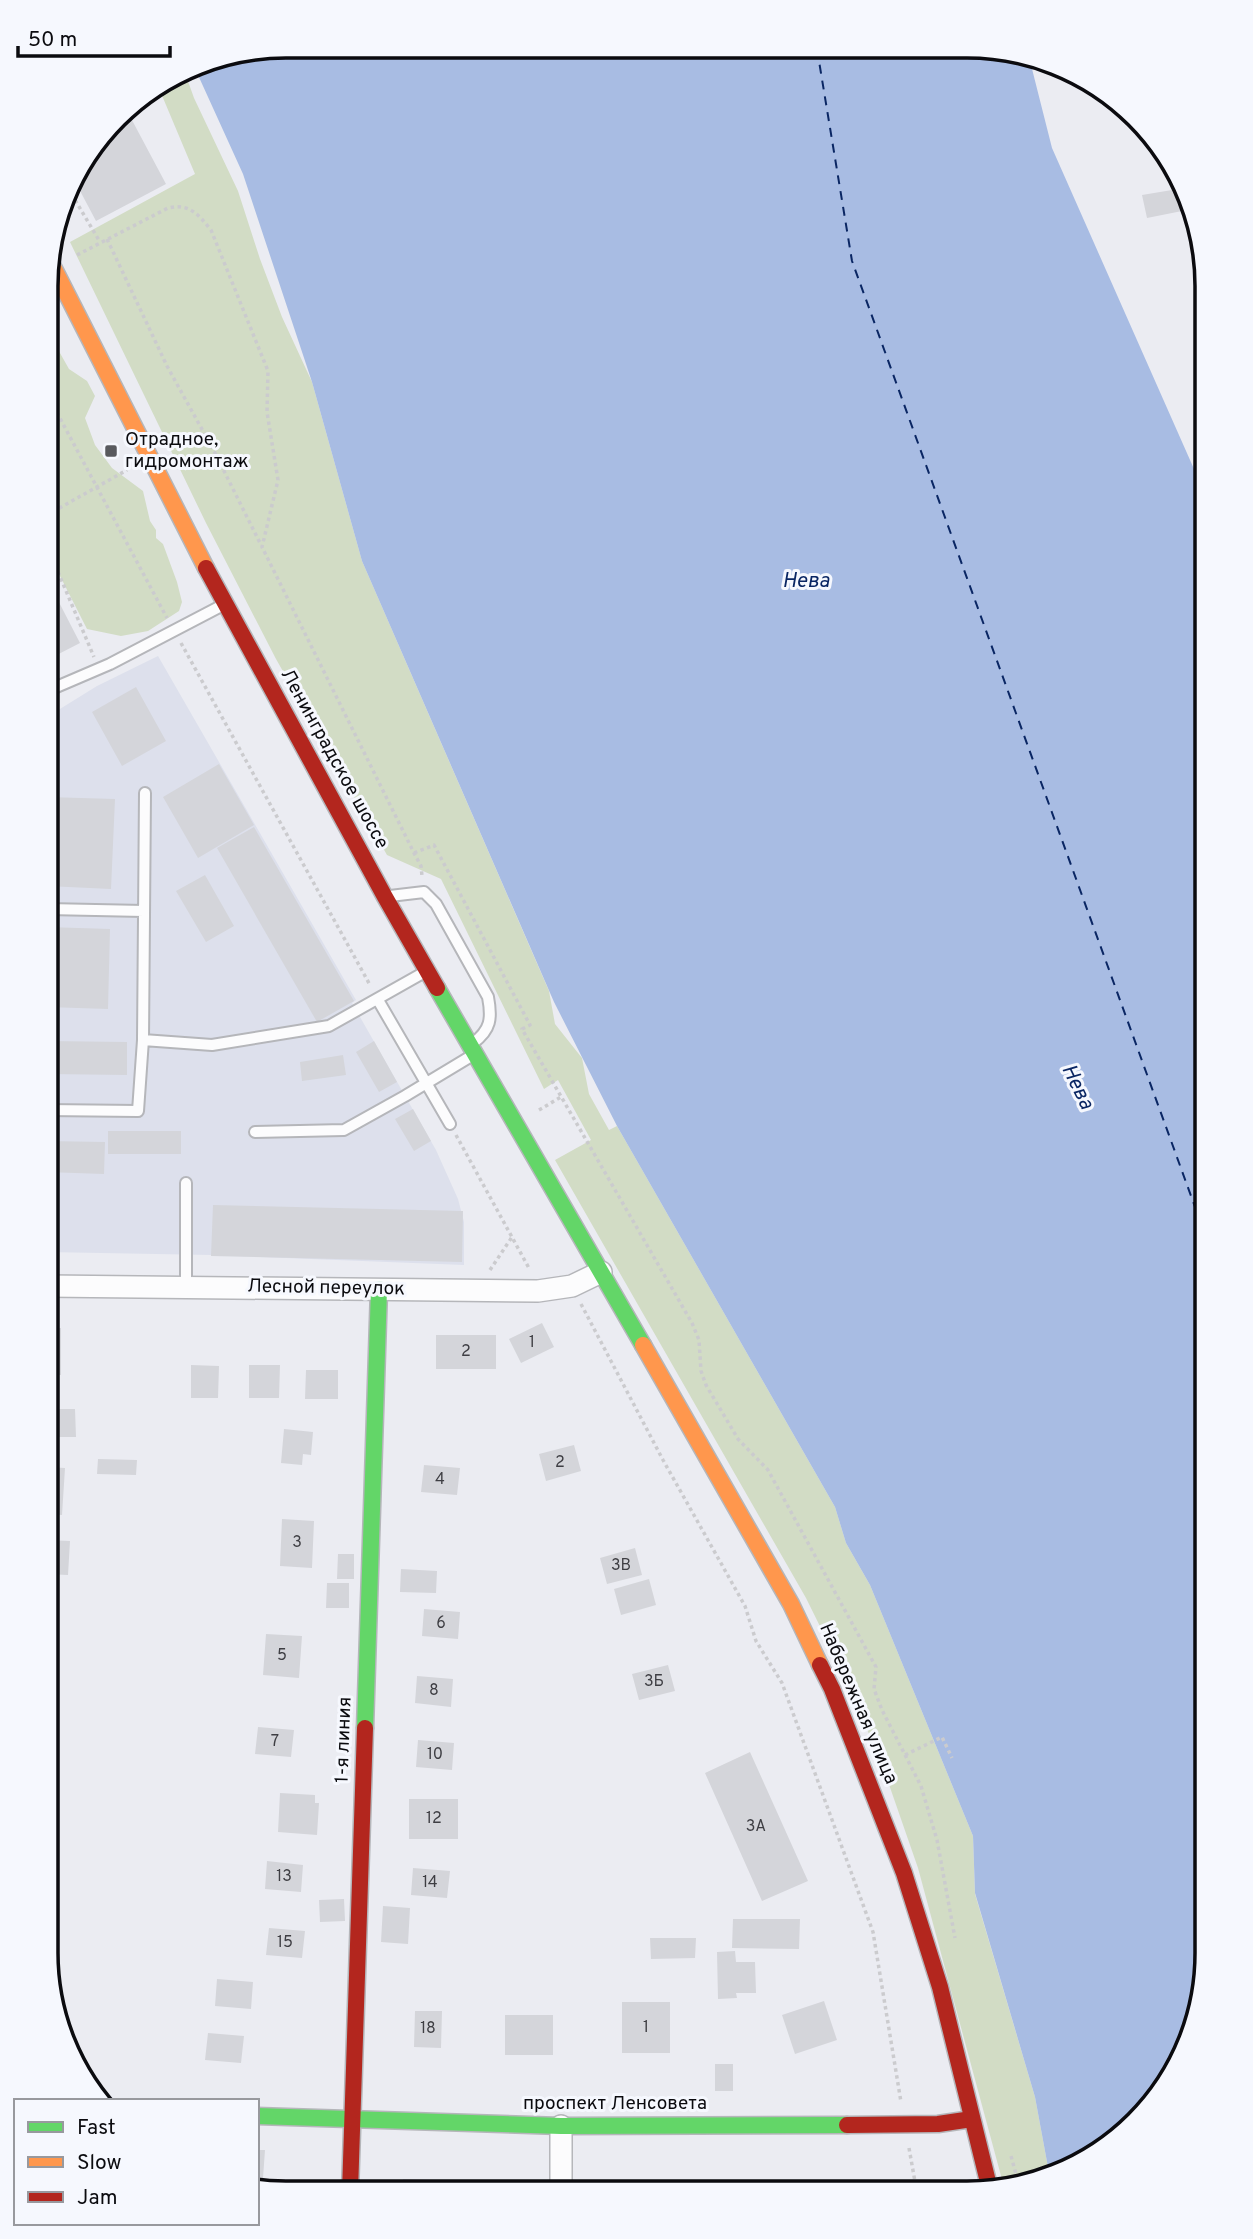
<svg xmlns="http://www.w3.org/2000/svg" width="1253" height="2239" font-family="Overpass,sans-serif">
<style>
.built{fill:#dde0ec}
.green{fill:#d2dcc5}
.water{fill:#a8bce3}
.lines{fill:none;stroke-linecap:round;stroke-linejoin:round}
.ferry{stroke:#0a2663;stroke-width:2;stroke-dasharray:9 7;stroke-linecap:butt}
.building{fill:#d4d5da}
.lane-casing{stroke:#b5b6ba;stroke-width:14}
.street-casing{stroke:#b5b6ba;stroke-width:24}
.fast-casing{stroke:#b5b6ba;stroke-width:19}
.slow-casing{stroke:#b5b6ba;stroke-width:19}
.jam-casing{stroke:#b5b6ba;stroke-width:19}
.path{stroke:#cbcbce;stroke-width:3.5;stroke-dasharray:3.5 3.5;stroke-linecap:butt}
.lane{stroke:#fcfcfd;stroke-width:10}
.street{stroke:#fcfcfd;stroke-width:21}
.fast{stroke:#63d668;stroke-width:16}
.slow{stroke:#ff974d;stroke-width:16}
.jam{stroke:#b3261e;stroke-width:16}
.poi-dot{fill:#595a5e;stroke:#f6f8fe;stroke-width:2.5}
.labels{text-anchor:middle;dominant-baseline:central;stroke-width:6;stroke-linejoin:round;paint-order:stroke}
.number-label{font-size:16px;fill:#3e3e43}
.poi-label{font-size:19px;fill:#0b0b0f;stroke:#f6f8fe;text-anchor:start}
.street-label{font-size:19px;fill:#0b0b0f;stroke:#f6f8fe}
.water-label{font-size:21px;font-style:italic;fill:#0a2663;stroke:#f6f8fe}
.rim{fill:none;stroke:#0b0b0f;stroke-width:3.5}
</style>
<rect width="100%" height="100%" fill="#ebecf2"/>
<path class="built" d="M158 656 356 1000 352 1003 436 1150 458 1199 464 1222V1265L211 1255 46 1252 47 717 97 686Z"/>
<path class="green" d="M184 70 194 98 238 191 260 259 282 317 312 382 362 561 549 991 555 1024 582 1058 589 1094 609 1130 617 1126 835 1507 846 1543 870 1585 973 1836 975 1894 1035 2097 1050 2178 1045 2181 1004 2187 918 1868 885 1773 848 1683 806 1598 555 1160 591 1140 558 1080 544 1089 441 879 387 855 276 659 206 523 70 242 195 174 158 86Z
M47 330 69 369 87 381 95 396 85 418 95 445 112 468 143 491 150 521 156 530V538L163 544 177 582 182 602 179 611 148 631 121 636 87 629 60 576 47 540Z"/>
<path class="water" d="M285 46 1014 50 1029 57 1052 148 1194 469 1207 487V1970L1189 2045 1158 2100 1101 2153 1050 2178 1035 2097 975 1893 973 1836 870 1585 846 1543 835 1507 617 1126 554 1002 362 561 312 382 243 174 193 64Z"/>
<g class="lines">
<path class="ferry" d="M817 49 852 261 1207 1240"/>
</g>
<path class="building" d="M125 107 166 184 96 221 78 187 73 190 69 183Z
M1178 189 1182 211 1147 218 1142 195Z
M47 579 80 643 47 660Z
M136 687 166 741 122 766 92 712Z
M219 764 254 825 198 858 163 797Z
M47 797 115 799 111 889 47 886Z
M254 827 354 1001 317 1022 217 848Z
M205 875 234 926 206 942 176 891Z
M47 927 110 929 108 1009 47 1007Z
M47 1041 127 1042V1075L47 1074Z
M374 1041 397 1082 379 1092 356 1052Z
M343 1055 346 1075 302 1081 300 1062Z
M413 1109 431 1141 414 1151 395 1119Z
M108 1131H181V1154H108Z
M46 1141 105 1142 104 1174 46 1172Z
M213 1205 463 1211 462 1262 211 1256Z
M542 1323 554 1347 521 1363 509 1339Z
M46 1328H61V1375H46Z
M436 1335H496V1369H436Z
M191 1365 219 1366 218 1398H191Z
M249 1365H280L279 1398H249Z
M306 1370H338V1399H305Z
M46 1409H75L76 1437H46Z
M284 1429 313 1432 311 1455 303 1454 302 1465 281 1463Z
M574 1445 581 1471 546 1481 539 1454Z
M98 1459 137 1460 136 1475 97 1474Z
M424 1465 460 1468 457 1495 421 1492Z
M46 1467 65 1468 62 1515 46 1514Z
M282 1519 314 1521 312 1568 280 1566Z
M46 1540 70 1541 68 1575 46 1574Z
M635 1548 642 1575 607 1584 600 1558Z
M338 1554H354V1579H337Z
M401 1569 437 1571 436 1593 400 1592Z
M649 1579 656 1605 621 1615 614 1589Z
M327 1583H349V1608H326Z
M46 1602 55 1603 53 1630H46Z
M424 1609 460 1612 458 1639 422 1636Z
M266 1634 302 1636 299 1678 263 1675Z
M668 1665 675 1691 639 1700 632 1674Z
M46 1666 53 1667 50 1694H46Z
M417 1676 453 1679 451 1707 415 1703Z
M258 1727 294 1730 291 1757 255 1754Z
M418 1740 454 1743 452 1770 416 1767Z
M750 1752 808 1881 762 1901 705 1773Z
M280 1793 315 1795V1803H319L317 1835 278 1832Z
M409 1799H458V1839H409Z
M267 1861 303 1865 301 1892 265 1889Z
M413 1868 450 1871 447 1898 411 1895Z
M344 1899 345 1921 320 1922 319 1900Z
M383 1906 410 1908 408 1944 381 1942Z
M733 1919H800L799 1949 732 1948Z
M269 1928 305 1931 302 1958 266 1955Z
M650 1938H696L695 1958 651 1959Z
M735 1951 736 1962H755L756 1993H736L737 1998 718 1999 717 1952Z
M217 1979 253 1982 251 2009 215 2006Z
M824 2001 837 2040 795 2054 782 2015Z
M622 2002H670V2053H622Z
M415 2011H442L441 2048 414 2047Z
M505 2015H553V2055H505Z
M208 2033 244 2036 241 2063 205 2060Z
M715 2064H733V2091H715Z
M257 2150H265L263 2178 257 2177Z
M403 2179 430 2180 429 2192H402Z"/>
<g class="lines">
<defs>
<path id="lane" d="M47 691 110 664 223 605
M145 793 143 1040 212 1045 329 1026 423 973
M390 896 424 892 436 904 488 997C492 1018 491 1030 473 1043
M47 909 144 911
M378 1000 450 1124
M46 1110 138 1111 143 1040
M255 1132 344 1130 405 1096 473 1055
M186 1183V1287"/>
<path id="street" d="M46 1286 538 1291 572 1286 601 1272
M561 2126V2192"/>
<path id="fast" d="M437 988 643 1345
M365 1728 379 1289
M257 2116 561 2126 847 2125"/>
<path id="slow" d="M48 257 206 568
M643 1345 791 1604 820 1665"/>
<path id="jam" d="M206 568 385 897 437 988
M820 1665 832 1689 904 1873 940 1987 990 2190
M847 2125 938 2124 972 2119
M350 2192 365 1728"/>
</defs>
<use href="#lane" class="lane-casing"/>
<use href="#street" class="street-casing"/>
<use href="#fast" class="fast-casing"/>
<use href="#slow" class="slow-casing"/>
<use href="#jam" class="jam-casing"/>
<path class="path" d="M68 188 100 242
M107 239 167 366 214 451 261 545
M77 255 168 208C189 203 198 214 211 230L268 371 267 412 278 480 262 547 414 853 421 866 422 876
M47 394 167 618
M47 515 127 470
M47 546 94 657
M181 643 370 985
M414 853 434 845 530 1025 522 1029 692 1323 699 1340 701 1371 706 1385 738 1439 768 1470 876 1667 874 1689 882 1710 921 1786 937 1840 955 1938
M539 1110 561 1097
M456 1135 530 1270
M490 1270 512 1237
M581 1304 663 1460 745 1606 756 1641 782 1683 873 1932 901 2102
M905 1755 942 1737 952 1758
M909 2148 917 2193
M1011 2156 1019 2185"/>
<use href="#lane" class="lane"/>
<use href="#street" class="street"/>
<use href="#fast" class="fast"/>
<use href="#slow" class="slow"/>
<use href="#jam" class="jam"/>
</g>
<rect class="poi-dot" x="104" y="444" width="14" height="14" rx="3.5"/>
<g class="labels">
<g class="number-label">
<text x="532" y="1343">1</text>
<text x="466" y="1352">2</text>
<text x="560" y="1463">2</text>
<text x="440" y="1480">4</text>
<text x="297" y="1543">3</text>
<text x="621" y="1566">3В</text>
<text x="441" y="1624">6</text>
<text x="282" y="1656">5</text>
<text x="654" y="1682">3Б</text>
<text x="434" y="1691">8</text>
<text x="275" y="1742">7</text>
<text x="435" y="1755">10</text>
<text x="434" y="1819">12</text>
<text x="756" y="1827">3А</text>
<text x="284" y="1877">13</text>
<text x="430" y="1883">14</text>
<text x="285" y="1943">15</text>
<text x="646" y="2028">1</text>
<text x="428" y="2029">18</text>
</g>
<g class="poi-label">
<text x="125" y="440">Отрадное,<tspan x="125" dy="22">гидромонтаж</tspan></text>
</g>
<g class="street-label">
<text transform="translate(334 759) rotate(61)">Ленинградское шоссе</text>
<text transform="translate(326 1288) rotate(1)">Лесной переулок</text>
<text transform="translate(858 1704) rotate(67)">Набережная улица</text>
<text transform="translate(344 1740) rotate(-88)">1-я линия</text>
<text x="615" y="2104">проспект Ленсовета</text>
</g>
<g class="water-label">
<text x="806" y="581">Нева</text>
<text transform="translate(1077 1087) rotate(64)">Нева</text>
</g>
</g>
<path d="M0 0H1253V2239H0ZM286 58H967A228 228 0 0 1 1195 286V1953A228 228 0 0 1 967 2181H286A228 228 0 0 1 58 1953V286A228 228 0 0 1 286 58Z" fill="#f6f8fe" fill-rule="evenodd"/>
<path class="rim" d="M286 58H967A228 228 0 0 1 1195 286V1953A228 228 0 0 1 967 2181H286A228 228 0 0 1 58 1953V286A228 228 0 0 1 286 58Z"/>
<rect x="14" y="2099" width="245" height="126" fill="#f6f8fe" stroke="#98999e" stroke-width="2"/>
<rect x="28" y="2122" width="35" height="10" fill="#63d668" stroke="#98999e" stroke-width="2"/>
<text x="77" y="2134" font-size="21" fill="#0b0b0f">Fast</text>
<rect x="28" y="2157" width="35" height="10" fill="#ff974d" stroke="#98999e" stroke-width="2"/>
<text x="77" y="2169" font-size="21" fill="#0b0b0f">Slow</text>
<rect x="28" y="2192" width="35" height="10" fill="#b3261e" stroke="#98999e" stroke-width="2"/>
<text x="77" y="2204" font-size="21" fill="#0b0b0f">Jam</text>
<path d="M18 46v10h152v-10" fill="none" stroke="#0b0b0f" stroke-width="3.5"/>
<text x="28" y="46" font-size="21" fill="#0b0b0f" stroke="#f6f8fe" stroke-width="5" paint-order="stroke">50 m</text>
</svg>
